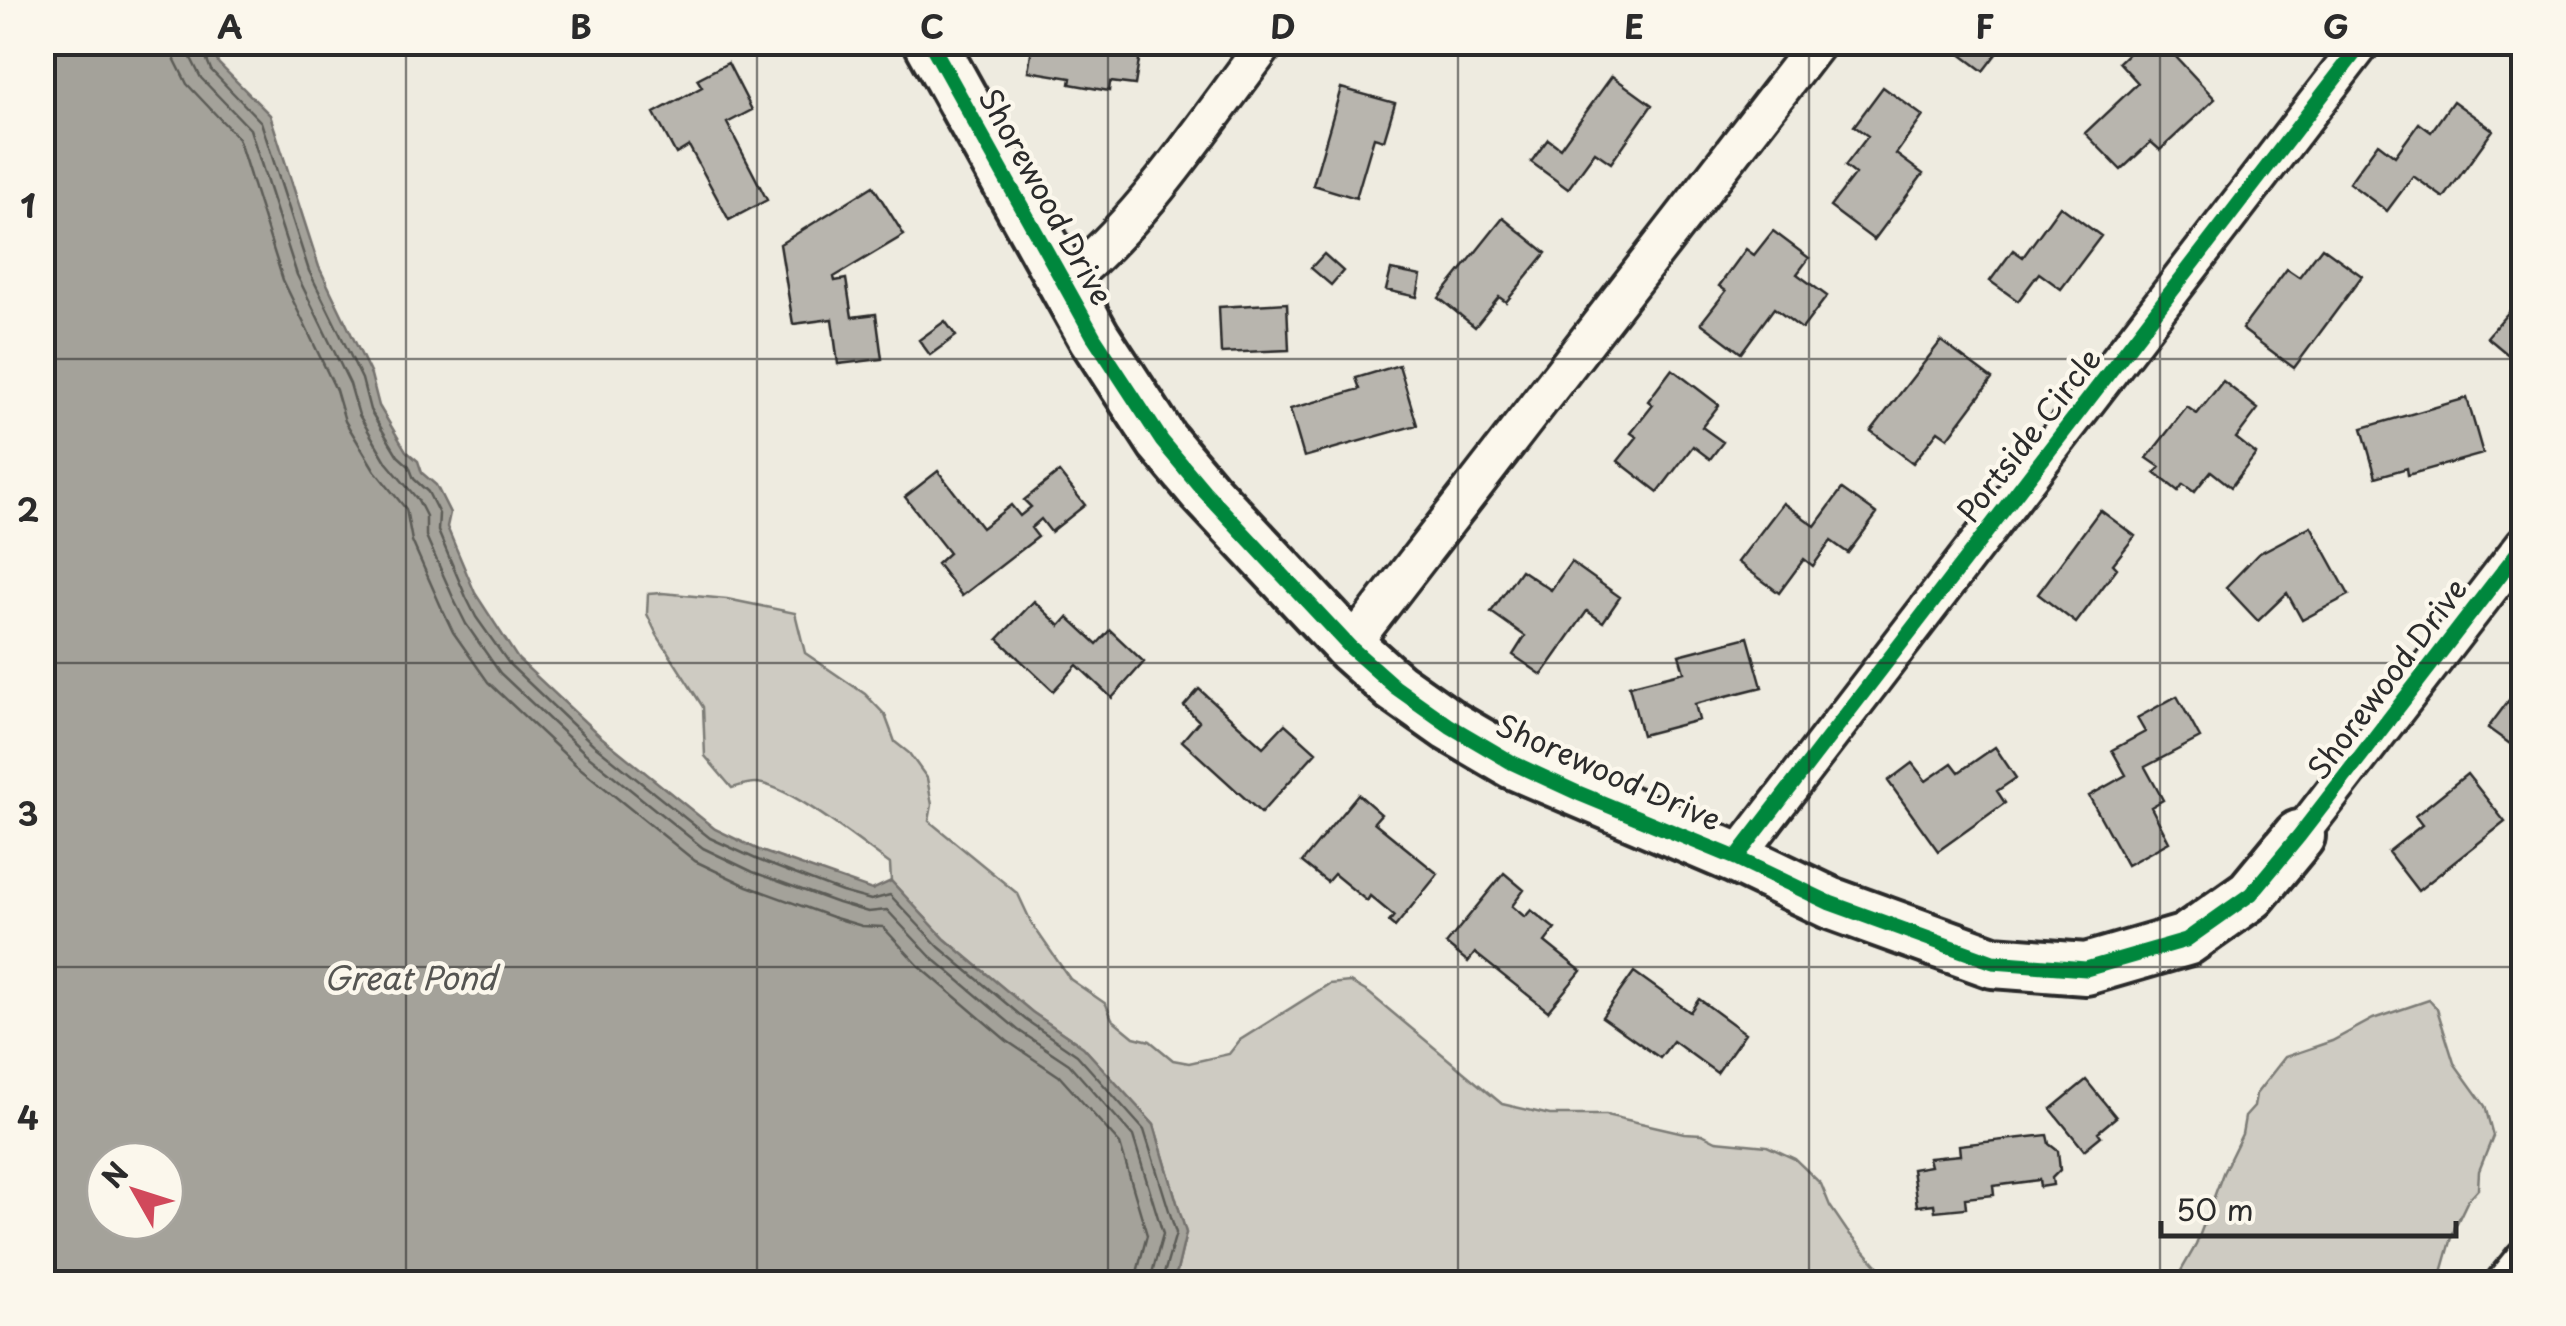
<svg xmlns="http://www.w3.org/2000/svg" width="2566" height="1326" font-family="'Playpen Sans',sans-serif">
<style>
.green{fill:#cecbc2;stroke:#7c7b76;stroke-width:2.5}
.water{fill:#a4a29a;stroke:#74726e;stroke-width:2.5;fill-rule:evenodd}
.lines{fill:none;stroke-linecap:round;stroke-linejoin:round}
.shore{stroke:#5b5b57;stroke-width:2.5}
.building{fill:#b8b5ae;stroke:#2b2b2b;stroke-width:2.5}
.street-casing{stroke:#2b2b2b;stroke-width:42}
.secondary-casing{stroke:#2b2b2b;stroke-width:58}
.street{stroke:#fbf7ec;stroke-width:35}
.secondary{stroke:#fbf7ec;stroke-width:50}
.cycleway-casing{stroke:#fbf7ec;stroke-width:21}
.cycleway{stroke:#00873e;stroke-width:15}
.grid{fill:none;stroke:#2b2b2b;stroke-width:2.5;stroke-opacity:0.55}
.labels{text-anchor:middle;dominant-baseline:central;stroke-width:9;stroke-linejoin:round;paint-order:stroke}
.street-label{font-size:30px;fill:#2b2b2b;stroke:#fbf7ec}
.water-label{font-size:32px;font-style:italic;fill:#555552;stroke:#fbf7ec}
.neatline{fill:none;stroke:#2b2b2b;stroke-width:4}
.grid-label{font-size:32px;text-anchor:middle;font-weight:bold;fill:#2b2b2b}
</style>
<rect width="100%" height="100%" fill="#eeebe0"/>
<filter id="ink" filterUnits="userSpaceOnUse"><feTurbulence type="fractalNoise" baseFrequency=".01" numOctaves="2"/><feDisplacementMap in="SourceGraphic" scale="20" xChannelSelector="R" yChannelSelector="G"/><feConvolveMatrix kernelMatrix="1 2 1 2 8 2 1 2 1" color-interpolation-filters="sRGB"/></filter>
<g filter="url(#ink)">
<path class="green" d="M662 593 727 599 795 613 805 653 865 694 885 715 895 742 909 753 927 778 932 805 929 821 1018 894 1032 924 1070 979 1106 1004 1112 1019 1134 1037 1150 1041 1173 1060 1189 1063 1229 1054 1240 1040 1329 984 1350 982 1369 993 1502 1104 1550 1115H1606L1684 1133 1702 1134 1716 1141 1767 1146 1795 1159 1821 1184 1830 1206 1847 1231 1876 1264 1900 1283H1169L1177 1271 1186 1233 1154 1125 1083 1047 1032 1012 945 939 891 881 890 864C862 844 787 783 755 783 748 783 739 786 732 788L705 756 703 707 657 635 647 614 648 594Z
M2429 1000 2437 1009 2454 1063 2485 1106 2493 1136 2479 1171 2478 1189 2468 1200 2455 1227 2439 1283H2174L2196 1245 2223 1173 2242 1134 2245 1117 2254 1107 2256 1094 2285 1057 2332 1041 2373 1019Z"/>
<path class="water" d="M42 43H207L219 64 270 115 319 267 371 375 379 406 406 451 418 461 422 473 436 485 450 513 447 527 475 593 518 659 600 736 715 829 761 851 872 890 891 881 945 939 1032 1012 1083 1047 1154 1125 1186 1233 1177 1271 1169 1283H43ZM105 1161H165V1221H105Z"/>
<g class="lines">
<path class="shore" d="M172 42 175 60 187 84 238 138 283 280 336 390 345 421 375 471 406 509 412 541 442 609 453 632 488 682 575 764 695 861 747 886 832 917 862 926 883 927 919 966 1007 1041 1059 1076 1120 1144 1147 1235 1134 1284
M187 42 189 54 201 78 250 129 297 275 350 384 359 415 387 463 418 500 426 516V536L455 602 466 624 500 673 585 753 703 848 753 872 838 903 868 912 887 910 930 956 1018 1030 1069 1064 1133 1136 1163 1234 1149 1284
M200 42 211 70 261 122 309 271 362 379 370 410 398 456 409 466 414 479 428 492 439 514 438 531 466 597 476 617 510 665 593 744 710 838 758 860 842 892 871 900 890 895 939 947 1026 1020 1077 1055 1144 1130 1176 1233 1161 1284"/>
</g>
<path class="building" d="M1033 42H1142L1135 85 1110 82 1109 91 1070 84 1071 78 1028 71Z
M1677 42H1705L1693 56Z
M1944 42H1992L2000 49 1983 71Z
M2140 42H2162L2215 99 2160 150 2151 142 2121 170 2085 133 2138 83 2119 62Z
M2488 42H2523L2509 60Z
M728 63 752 110 727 123 767 200 729 220 689 146 676 154 654 113 702 87 697 79Z
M1612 76 1652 105 1611 163 1595 152 1568 189 1531 162 1548 139 1560 148Z
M1883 87 1923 116 1896 154 1923 174 1874 240 1830 207 1855 174 1845 166 1868 136 1854 126Z
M1341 88 1395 103 1384 140 1374 137 1356 198 1313 185Z
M2453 101 2493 130 2444 198 2413 176 2387 211 2349 183 2378 143 2395 156 2419 123 2431 132Z
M873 186 904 235 834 277 835 281 846 279 852 317 876 314 882 359 838 364 832 319 793 324 780 244Z
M2060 206 2101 236 2061 289 2039 273 2018 301 1990 281 2013 250 2023 257Z
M1503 218 1546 253 1506 302 1499 297 1475 327 1439 298Z
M1773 231 1809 258 1797 274 1827 296 1802 329 1774 308 1741 353 1701 323 1726 291 1719 286 1746 249 1754 255Z
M2322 247 2362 276 2294 368 2242 329 2287 269 2299 277Z
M1324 254 1343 271 1331 285 1311 268Z
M1391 270 1421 276 1417 297 1386 290Z
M2524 294V368L2487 337Z
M1287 303 1289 350 1221 353 1219 307Z
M945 321 956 336 930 355 919 340Z
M1941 341 1992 379 1948 438 1938 431 1913 463 1871 431Z
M1399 365 1417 425 1304 457 1290 409 1360 389 1356 378Z
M1672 369 1719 405 1702 427 1723 442 1710 459 1693 446 1658 492 1618 461 1637 437 1631 433 1653 405 1648 401Z
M2223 381 2258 409 2236 438 2256 454 2231 487 2211 471 2194 492 2183 484 2178 491 2155 473 2160 467 2147 458 2187 407 2197 414Z
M2467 398 2483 454 2408 475 2407 468 2376 477 2362 428Z
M938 471 982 528 1011 505 1020 516 1031 507 1024 500 1059 472 1085 505 1051 532 1041 519 1031 528 1038 537 962 596 937 564 949 553 905 497Z
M1842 489 1877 514 1848 553 1831 541 1813 566 1804 559 1779 593 1738 562 1783 503 1815 526Z
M2100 510 2135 536 2113 564 2117 568 2076 623 2038 594Z
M2311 526 2349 595 2302 620 2287 593 2258 621 2226 587 2258 554Z
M1571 562 1620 597 1603 622 1587 611 1542 675 1513 655 1525 636 1491 612 1521 570 1551 590Z
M1034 601 1060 626 1068 617 1097 644 1110 630 1144 662 1112 698 1077 665 1053 691 998 639Z
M1748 637 1762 687 1695 704 1699 720 1642 735 1629 686 1684 672 1679 655Z
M2524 680V754L2488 728Z
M1199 689 1263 747 1285 724 1316 752 1261 813 1182 741 1199 721 1184 706Z
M2177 696 2200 738 2145 767 2163 800 2151 807 2169 842 2127 865 2089 796 2126 775 2112 750 2145 732 2137 718Z
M1995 747 2016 778 1997 791 2005 803 1938 851 1888 781 1912 763 1926 781 1952 763 1959 772Z
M2467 774 2505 822 2418 891 2388 852 2422 825 2415 816Z
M1358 794 1381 814 1374 822 1438 874 1395 927 1389 922 1394 916 1370 896 1367 901 1334 874 1327 882 1302 862Z
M1504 873 1524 890 1512 906 1525 917 1531 910 1555 929 1545 942 1581 971 1548 1011 1475 953 1468 962 1446 944Z
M1634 972 1690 1012 1699 999 1745 1033 1717 1073 1673 1041 1660 1058 1602 1017Z
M2086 1080 2116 1117 2098 1132 2101 1136 2084 1150 2051 1109Z
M2047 1135 2049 1144 2058 1151 2060 1170 2052 1178 2053 1185 2040 1187 2039 1180 1993 1186 1994 1195 1965 1198 1966 1208 1935 1211 1934 1204 1917 1206 1912 1169 1930 1166 1928 1158 1960 1155 1959 1145Z"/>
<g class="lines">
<defs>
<path id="street" d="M1064 283C1141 223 1207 120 1267 42
M1350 647 1818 42
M2299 836 2524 544
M1736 858 2363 42
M2503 1284 2524 1258"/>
<path id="secondary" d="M930 42 1094 337 1162 441 1204 491 1350 647 1395 687 1450 726 1513 763 1736 858 1830 903 1993 962 2086 969 2186 940 2251 894 2299 836"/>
</defs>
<use href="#street" class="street-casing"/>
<use href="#secondary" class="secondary-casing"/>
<use href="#street" class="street"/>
<use href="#secondary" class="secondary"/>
<defs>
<path id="cycleway" d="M930 42 1094 337 1162 441 1204 491 1350 647 1395 687 1450 726 1513 763 1578 793 1736 858 1830 903 1993 962 2086 969 2186 940 2251 894 2299 836 2524 544
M1736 858 2363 42"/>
</defs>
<use href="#cycleway" class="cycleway-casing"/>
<use href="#cycleway" class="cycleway"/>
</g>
</g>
<path class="grid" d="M406 42V1284M757 42V1284M1108 42V1284M1458 42V1284M1809 42V1284M2160 42V1284M42 359H2524M42 663H2524M42 967H2524"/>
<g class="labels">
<g class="street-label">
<text transform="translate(1047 196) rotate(61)">Shorewood Drive</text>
<text transform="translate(2028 434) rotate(-52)">Portside Circle</text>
<text transform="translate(2386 678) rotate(-53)">Shorewood Drive</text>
<text transform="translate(1609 771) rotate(24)">Shorewood Drive</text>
</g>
<g class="water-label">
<text x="410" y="977">Great Pond</text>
</g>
</g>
<rect width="2566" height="1326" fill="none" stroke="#fbf7ec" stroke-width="110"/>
<g transform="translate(135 1191) rotate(309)"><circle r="48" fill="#fbf7ec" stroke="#a8a59f" stroke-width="2.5"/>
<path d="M0-8L18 38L0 25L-18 38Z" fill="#d1495b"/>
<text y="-15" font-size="28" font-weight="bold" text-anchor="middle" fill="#2b2b2b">N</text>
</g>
<path d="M2161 1221v15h295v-15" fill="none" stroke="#2b2b2b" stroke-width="5"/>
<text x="2176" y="1221" font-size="30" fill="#2b2b2b" stroke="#fbf7ec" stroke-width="8" paint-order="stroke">50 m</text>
<rect x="55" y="55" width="2456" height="1216" class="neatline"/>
<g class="grid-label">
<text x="230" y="39">A</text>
<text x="581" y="39">B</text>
<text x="932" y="39">C</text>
<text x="1283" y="39">D</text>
<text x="1634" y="39">E</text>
<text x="1985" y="39">F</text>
<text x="2336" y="39">G</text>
<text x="28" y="218">1</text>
<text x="28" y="522">2</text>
<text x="28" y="826">3</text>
<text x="28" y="1130">4</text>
</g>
</svg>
